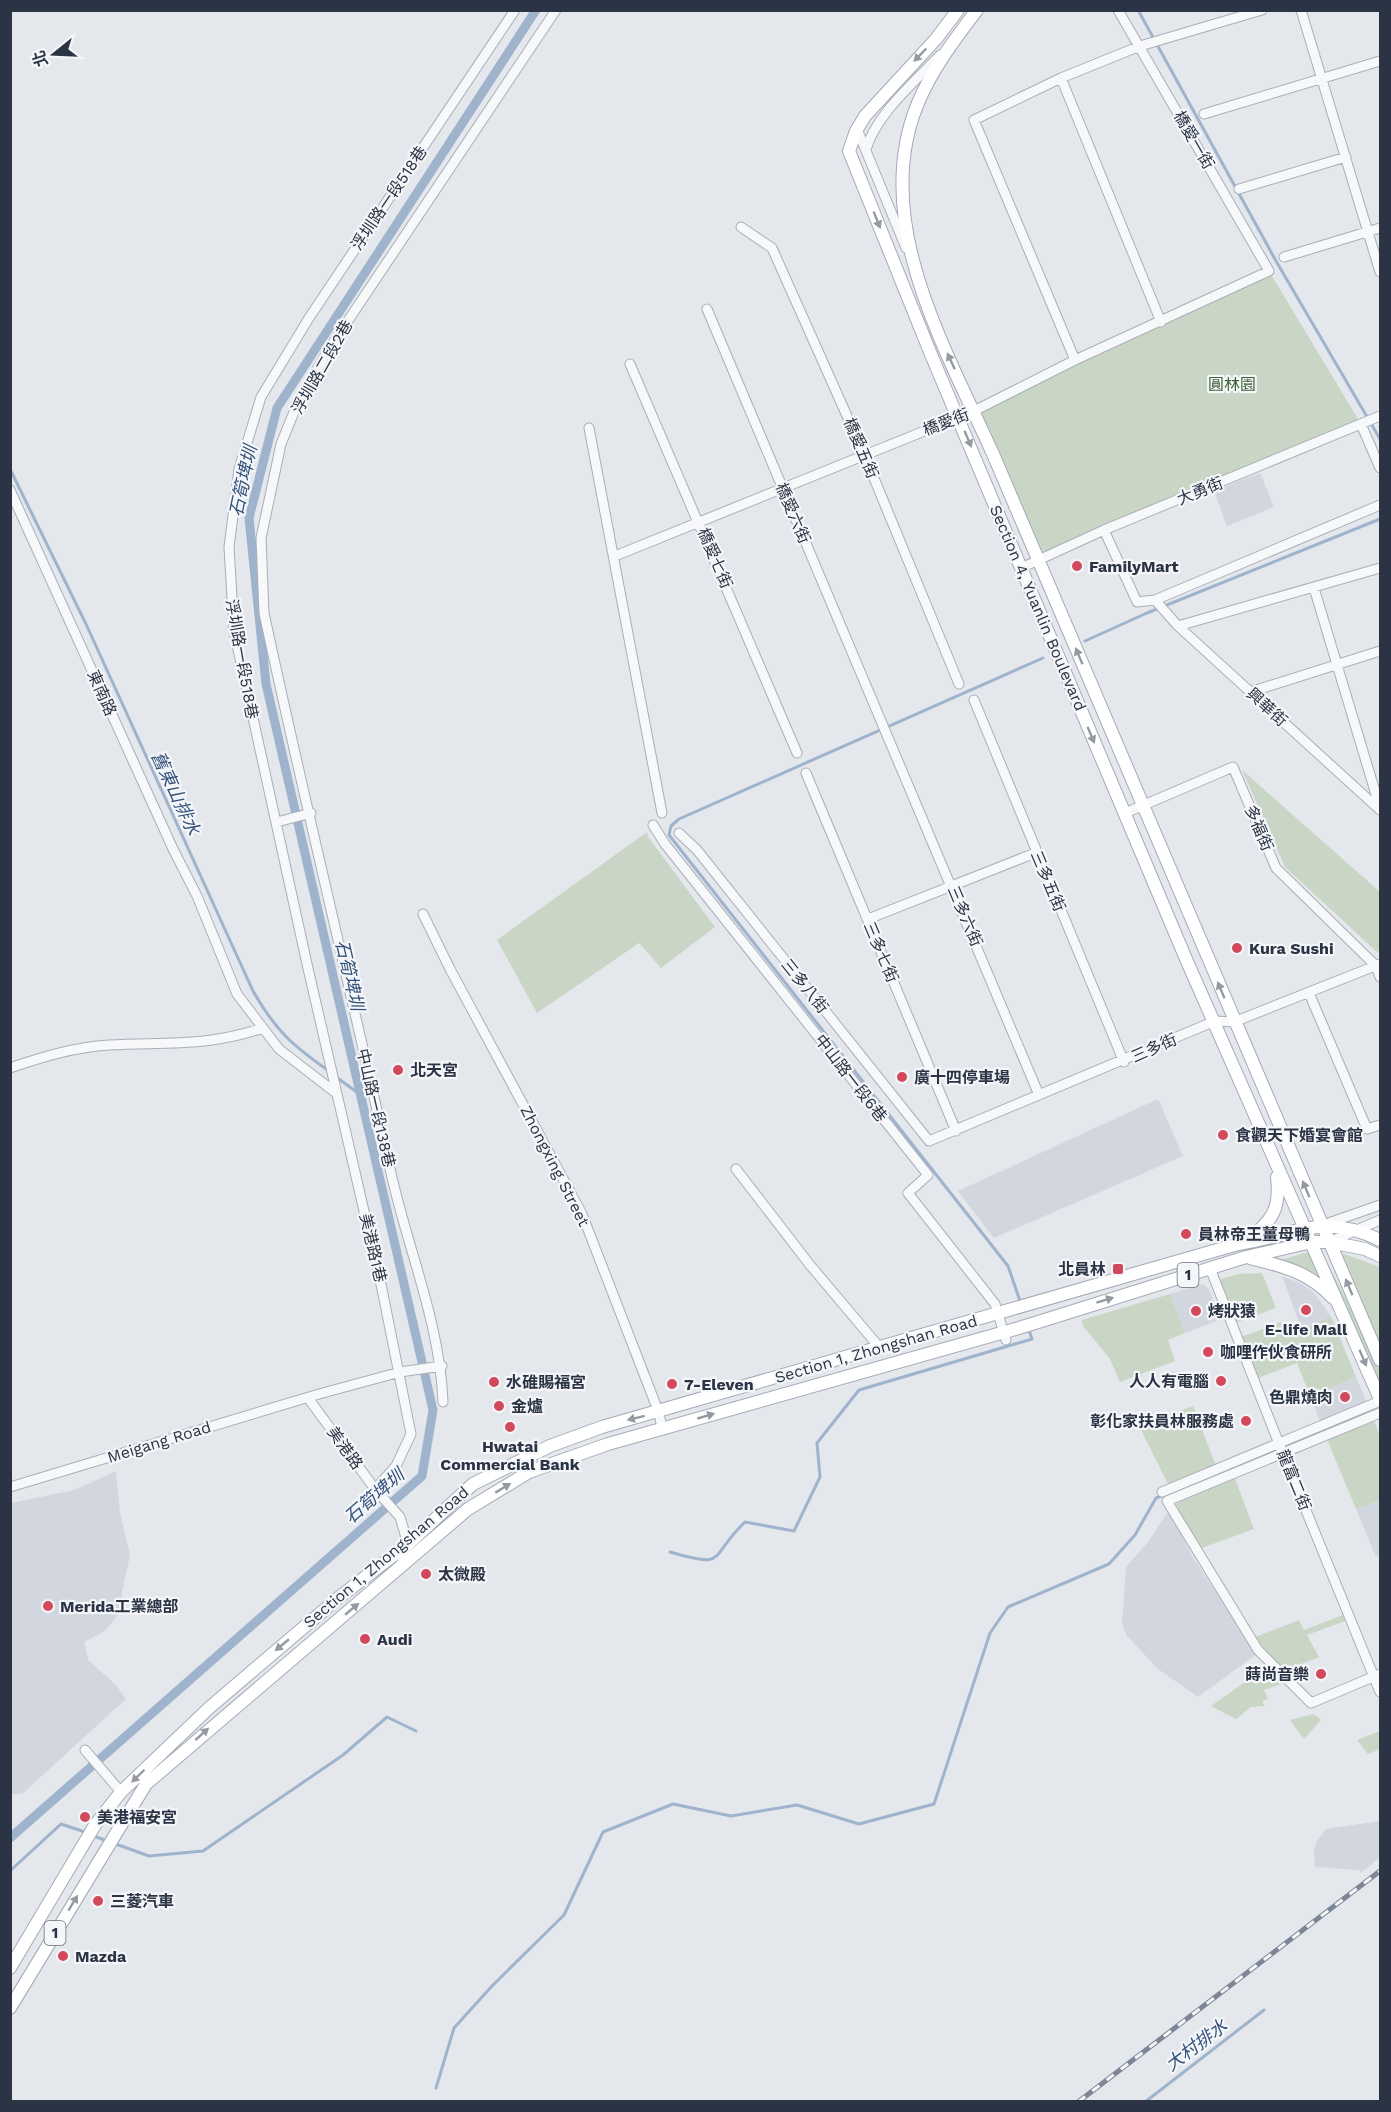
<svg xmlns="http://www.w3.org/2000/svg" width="1391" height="2112" font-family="'Work Sans','Noto Sans TC',sans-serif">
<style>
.built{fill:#d2d6de}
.green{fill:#c9d6c5}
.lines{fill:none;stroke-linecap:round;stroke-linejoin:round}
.stream{stroke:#9fb4cc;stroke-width:3}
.canal{stroke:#9fb4cc;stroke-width:9}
.minor-casing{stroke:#a9aeb7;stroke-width:11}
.major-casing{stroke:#a3abb8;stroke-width:14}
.minor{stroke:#f7f8fa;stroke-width:9}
.major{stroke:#fff;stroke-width:12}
.rail-casing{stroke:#7d8696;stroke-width:5}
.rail{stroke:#f4f6f9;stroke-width:3;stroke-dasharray:9;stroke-linecap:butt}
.oneway{fill:#959aa2}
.poi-dot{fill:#d1495b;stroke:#f4f6f9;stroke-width:2}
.labels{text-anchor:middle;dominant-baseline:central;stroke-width:4.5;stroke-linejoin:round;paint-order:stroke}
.shield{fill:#f4f6f9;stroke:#676e7b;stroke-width:1.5}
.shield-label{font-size:15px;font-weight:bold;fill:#2b3445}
.street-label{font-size:16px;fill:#2b3445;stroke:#f4f6f9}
.park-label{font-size:16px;fill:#3f6138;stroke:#f4f6f9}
.poi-label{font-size:16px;font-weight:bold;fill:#2b3445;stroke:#f4f6f9;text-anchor:start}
.water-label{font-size:18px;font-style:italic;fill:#34527a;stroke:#f4f6f9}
</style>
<rect width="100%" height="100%" fill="#e4e7ec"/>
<path class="built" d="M1260 473 1274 507 1227 526 1214 491Z
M1158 1099 1183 1156 994 1238 958 1191Z
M1282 1276 1302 1284 1314 1293 1331 1316 1301 1328Z
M1203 1284 1208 1288 1222 1319 1185 1333 1170 1294Z
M1356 1377 1367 1403 1321 1423 1310 1396Z
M116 1471 120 1513 130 1555 122 1592 121 1611 105 1631 84 1642 88 1660 116 1685 126 1699 22 1794H11V1503L75 1490Z
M1380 1500V1555L1376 1557 1356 1509Z
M1167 1513H1170L1194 1559 1257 1654 1198 1697 1158 1669 1127 1636 1122 1624 1126 1567 1148 1542Z
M1380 1821V1857L1361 1873 1359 1870 1315 1867 1314 1850 1317 1841 1326 1829Z"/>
<path class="green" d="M1269 271 1361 424 1039 561 974 411Z
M1242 770 1380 892V950L1377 952 1285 867Z
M647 832 648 837 715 927 661 968 639 943 537 1013 497 940Z
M1308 1252 1321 1277 1319 1278 1303 1268 1281 1260Z
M1344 1254 1380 1267V1343L1342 1256Z
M1330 1268 1370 1345 1380 1372V1387Z
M1262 1273 1276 1308 1235 1323 1220 1284 1221 1279 1238 1274Z
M1170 1294 1185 1333 1168 1340 1175 1361 1120 1382 1110 1359 1083 1326 1082 1320Z
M1331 1316 1356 1377 1310 1396 1297 1363 1258 1378 1241 1337 1281 1322 1287 1335Z
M1193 1406 1216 1466 1168 1484 1139 1426Z
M1374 1420 1380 1437V1500L1356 1509 1327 1439Z
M1234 1476 1254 1529 1199 1549 1176 1505 1179 1498Z
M1343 1615 1345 1621 1307 1635 1319 1657 1284 1671 1255 1637 1299 1620 1304 1630Z
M1271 1670 1284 1683 1264 1690 1268 1698 1262 1702 1265 1706 1251 1707 1236 1719 1211 1706 1255 1675Z
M1314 1714 1321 1720 1304 1739 1290 1720Z
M1380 1731V1749L1368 1754 1357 1740Z"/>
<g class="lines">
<path class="stream" d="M1138 10 1276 261 1380 439
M10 469 86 624 253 991C275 1030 293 1046 329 1071
M1085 641 1147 613 1380 519
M336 1077 361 1095
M1021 1304 1008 1266 669 835 671 826 679 819 1043 658
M1281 1447 1365 1413
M670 1552C729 1569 707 1558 745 1522L794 1531 820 1477 817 1443 859 1390 1032 1339 1028 1327
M94 1836 107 1841
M113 1843 149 1856 203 1851 343 1755 387 1717 416 1731
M10 1871 61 1824 88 1833
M436 2088 454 2028 492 1986 564 1915 603 1832 673 1804 731 1816 797 1805 859 1824 934 1804 990 1633 1008 1607 1109 1564 1135 1535 1156 1498 1164 1495
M1145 2102 1264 2010"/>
<path class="canal" d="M10 1838 422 1476 433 1410 266 684 249 518 277 408 536 10"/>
<defs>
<path id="minor" d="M1301 10 1380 272
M1061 78 1161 322
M1204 114 1380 61
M857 129 906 248
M866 149C878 112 914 83 940 55
M1239 189 1346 157
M741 227 772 248 864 454 959 684
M1284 257 1380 228
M707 309 1039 1095
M1075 360 974 120 1061 78 1140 46 1262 10
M630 364 797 753
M1361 424 1380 468
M589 428 662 813
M10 490 173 849 197 896 237 994 279 1049 336 1093
M1104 530 1137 602 1155 600 1178 626 1380 810
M615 556 974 411 1075 360 1269 271 1118 10
M1021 568 1104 530 1380 416
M1314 588 1380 808
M1155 600 1380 505
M1178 626 1380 568
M1250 692 1380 651
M974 700 1124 1062
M806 773 956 1131
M1125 813 1233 767 1276 868 1376 966 1380 977
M277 822 311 813
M653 825 665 844 928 1175 908 1193 995 1304 1006 1340
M679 833 697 850 929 1141 1215 1021 1234 1022 1380 964
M423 914 450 969 582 1214 659 1413 662 1429
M868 919 1035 853
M1309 993 1367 1129 1380 1125
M10 1068C42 1057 75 1047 109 1045 167 1042 205 1047 263 1028
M736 1169 810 1265 880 1348
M1323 1225 1380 1205
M1329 1242 1380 1220
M1210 1268 1283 1454 1380 1692
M308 1398 375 1489 400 1517 408 1544 400 1568
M443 1402C440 1323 408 1250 391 1173 350 986 304 800 264 613L261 538 281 444 296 407 329 349 556 10
M1380 1413 1167 1501 1258 1650 1311 1703 1380 1674
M10 1487 319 1394 400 1372 442 1366
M375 1489 396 1466 411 1434 382 1289 307 964 234 631 229 547 239 469 261 397 309 318 515 10
M1162 1492 1380 1401
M85 1750 121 1792"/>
<path id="major" d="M958 10 936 39 865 116 856 131 849 151 930 352 1186 959 1380 1399
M977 10C955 39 932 69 918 103 869 220 946 349 993 454L1380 1360
M1246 1242C1271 1220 1281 1212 1277 1177
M1250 1258C1283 1266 1309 1272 1333 1298
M10 1968 95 1825 121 1792 209 1708 337 1599 408 1544 473 1484 550 1446 602 1427 1238 1244C1295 1235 1323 1212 1380 1240
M10 2008 146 1784 468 1509 529 1472 608 1444 1019 1328 1246 1257 1312 1242H1329L1365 1249 1380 1256"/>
</defs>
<use href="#minor" class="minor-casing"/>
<use href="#major" class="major-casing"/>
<use href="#minor" class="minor"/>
<use href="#major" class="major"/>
<defs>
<path id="rail" d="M1078 2102 1380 1871"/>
</defs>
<use href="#rail" class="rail-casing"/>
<use href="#rail" class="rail"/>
</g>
<defs><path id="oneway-solid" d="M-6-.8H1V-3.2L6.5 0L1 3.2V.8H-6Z" transform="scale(1.5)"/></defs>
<g class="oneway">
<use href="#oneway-solid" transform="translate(920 55) rotate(134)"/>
<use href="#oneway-solid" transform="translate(877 220) rotate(68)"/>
<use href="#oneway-solid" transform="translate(951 361) rotate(-115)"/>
<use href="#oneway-solid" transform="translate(968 439) rotate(67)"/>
<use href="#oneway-solid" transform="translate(1079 656) rotate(-113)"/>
<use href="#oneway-solid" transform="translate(1091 735) rotate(67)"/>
<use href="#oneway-solid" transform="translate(1221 990) rotate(-113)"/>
<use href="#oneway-solid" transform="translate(1306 1189) rotate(-113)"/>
<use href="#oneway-solid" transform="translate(1349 1287) rotate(-113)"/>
<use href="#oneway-solid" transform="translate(1105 1300) rotate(-17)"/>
<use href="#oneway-solid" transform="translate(1363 1358) rotate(67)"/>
<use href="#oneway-solid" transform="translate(706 1416) rotate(-16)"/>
<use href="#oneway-solid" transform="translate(636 1418) rotate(166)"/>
<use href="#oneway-solid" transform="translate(503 1488) rotate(-31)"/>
<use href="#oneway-solid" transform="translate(352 1609) rotate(-40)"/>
<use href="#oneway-solid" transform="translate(282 1645) rotate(140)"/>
<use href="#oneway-solid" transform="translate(202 1734) rotate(-42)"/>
<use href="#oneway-solid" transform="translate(138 1776) rotate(136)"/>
<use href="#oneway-solid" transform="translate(73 1903) rotate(-59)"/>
</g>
<g class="poi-dot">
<circle cx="1077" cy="566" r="6"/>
<circle cx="1237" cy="948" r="6"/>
<circle cx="398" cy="1070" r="6"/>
<circle cx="902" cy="1077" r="6"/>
<circle cx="1223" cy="1135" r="6"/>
<circle cx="1186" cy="1234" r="6"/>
<rect x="1112" y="1263" width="12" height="12" rx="3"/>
<circle cx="1306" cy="1310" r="6"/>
<circle cx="1196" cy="1311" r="6"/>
<circle cx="1208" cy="1352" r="6"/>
<circle cx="1221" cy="1381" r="6"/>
<circle cx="494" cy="1382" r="6"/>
<circle cx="672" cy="1384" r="6"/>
<circle cx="1345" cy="1397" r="6"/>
<circle cx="499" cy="1406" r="6"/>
<circle cx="1246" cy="1421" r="6"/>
<circle cx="510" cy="1427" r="6"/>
<circle cx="426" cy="1574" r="6"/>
<circle cx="48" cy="1606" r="6"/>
<circle cx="365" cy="1639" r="6"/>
<circle cx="1321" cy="1674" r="6"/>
<circle cx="85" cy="1817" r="6"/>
<circle cx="98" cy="1901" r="6"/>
<circle cx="63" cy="1956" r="6"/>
</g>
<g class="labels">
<g class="shield">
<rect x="1177.5" y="1263" width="21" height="24" rx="4.5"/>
<rect x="44.5" y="1921" width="21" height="24" rx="4.5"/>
</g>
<g class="shield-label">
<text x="1188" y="1275">1</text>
<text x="55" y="1933">1</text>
</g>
<g class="street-label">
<text transform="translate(1194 140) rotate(60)">橋愛一街</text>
<text transform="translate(389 198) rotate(-56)">浮圳路一段518巷</text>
<text transform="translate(322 367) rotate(-60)">浮圳路二段2巷</text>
<text transform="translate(946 422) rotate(-21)">橋愛街</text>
<text transform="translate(861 448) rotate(67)">橋愛五街</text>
<text transform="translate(1200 491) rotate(-22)">大勇街</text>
<text transform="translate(793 513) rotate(67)">橋愛六街</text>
<text transform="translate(715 558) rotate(67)">橋愛七街</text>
<text transform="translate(1038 608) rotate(67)">Section 4, Yuanlin Boulevard</text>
<text transform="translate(242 659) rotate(80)">浮圳路一段518巷</text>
<text transform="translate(102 693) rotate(66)">東南路</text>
<text transform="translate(1267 707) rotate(42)">興華街</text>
<text transform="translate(1259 828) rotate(67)">多福街</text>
<text transform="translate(1048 881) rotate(67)">三多五街</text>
<text transform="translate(965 916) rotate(67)">三多六街</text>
<text transform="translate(881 952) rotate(67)">三多七街</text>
<text transform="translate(805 986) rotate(51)">三多八街</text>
<text transform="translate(1154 1048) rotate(-24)">三多街</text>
<text transform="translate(851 1078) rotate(52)">中山路一段6巷</text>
<text transform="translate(376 1108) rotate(77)">中山路一段138巷</text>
<text transform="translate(555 1166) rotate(63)">Zhongxing Street</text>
<text transform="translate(373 1248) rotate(77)">美港路1巷</text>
<text transform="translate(876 1349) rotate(-16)">Section 1, Zhongshan Road</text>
<text transform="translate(159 1442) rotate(-17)">Meigang Road</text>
<text transform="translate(345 1448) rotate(54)">美港路</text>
<text transform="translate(1294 1480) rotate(68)">龍富二街</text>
<text transform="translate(386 1557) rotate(-40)">Section 1, Zhongshan Road</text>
</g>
<g class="park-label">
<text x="1232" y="384">圓林園</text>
</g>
<g class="poi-label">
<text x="1089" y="566">FamilyMart</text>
<text x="1249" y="948">Kura Sushi</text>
<text x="410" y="1070">北天宮</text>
<text x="914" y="1077">廣十四停車場</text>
<text x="1235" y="1135">食觀天下婚宴會館</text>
<text x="1198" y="1234">員林帝王薑母鴨</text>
<text x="1106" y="1269" text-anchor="end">北員林</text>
<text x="1208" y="1311">烤狀猿</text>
<text x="1306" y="1329" text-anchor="middle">E-life Mall</text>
<text x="1220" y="1352">咖哩作伙食研所</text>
<text x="1209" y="1381" text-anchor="end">人人有電腦</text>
<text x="506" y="1382">水碓賜福宮</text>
<text x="684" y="1384">7-Eleven</text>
<text x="1333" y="1397" text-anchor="end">色鼎燒肉</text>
<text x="511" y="1406">金爐</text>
<text x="1234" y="1421" text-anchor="end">彰化家扶員林服務處</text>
<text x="510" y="1446" text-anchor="middle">Hwatai<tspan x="510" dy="18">Commercial Bank</tspan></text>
<text x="438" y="1574">太微殿</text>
<text x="60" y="1606">Merida工業總部</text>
<text x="377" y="1639">Audi</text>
<text x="1309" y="1674" text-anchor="end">蒔尚音樂</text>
<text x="97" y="1817">美港福安宮</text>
<text x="110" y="1901">三菱汽車</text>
<text x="75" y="1956">Mazda</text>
</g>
<g class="water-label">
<text transform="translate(243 481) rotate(-78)">石筍埤圳</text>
<text transform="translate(176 793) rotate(65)">舊東山排水</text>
<text transform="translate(350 975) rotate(77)">石筍埤圳</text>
<text transform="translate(374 1496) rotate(-41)">石筍埤圳</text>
<text transform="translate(1196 2045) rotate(-37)">大村排水</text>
</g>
</g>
<rect width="1391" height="2112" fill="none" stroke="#2b3445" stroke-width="24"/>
<g transform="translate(54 54) rotate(252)" stroke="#f4f6f9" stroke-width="4.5" paint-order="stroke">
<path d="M0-4.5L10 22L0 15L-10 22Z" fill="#2b3445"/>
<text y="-9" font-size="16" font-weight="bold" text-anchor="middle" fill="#2b3445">北</text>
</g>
</svg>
